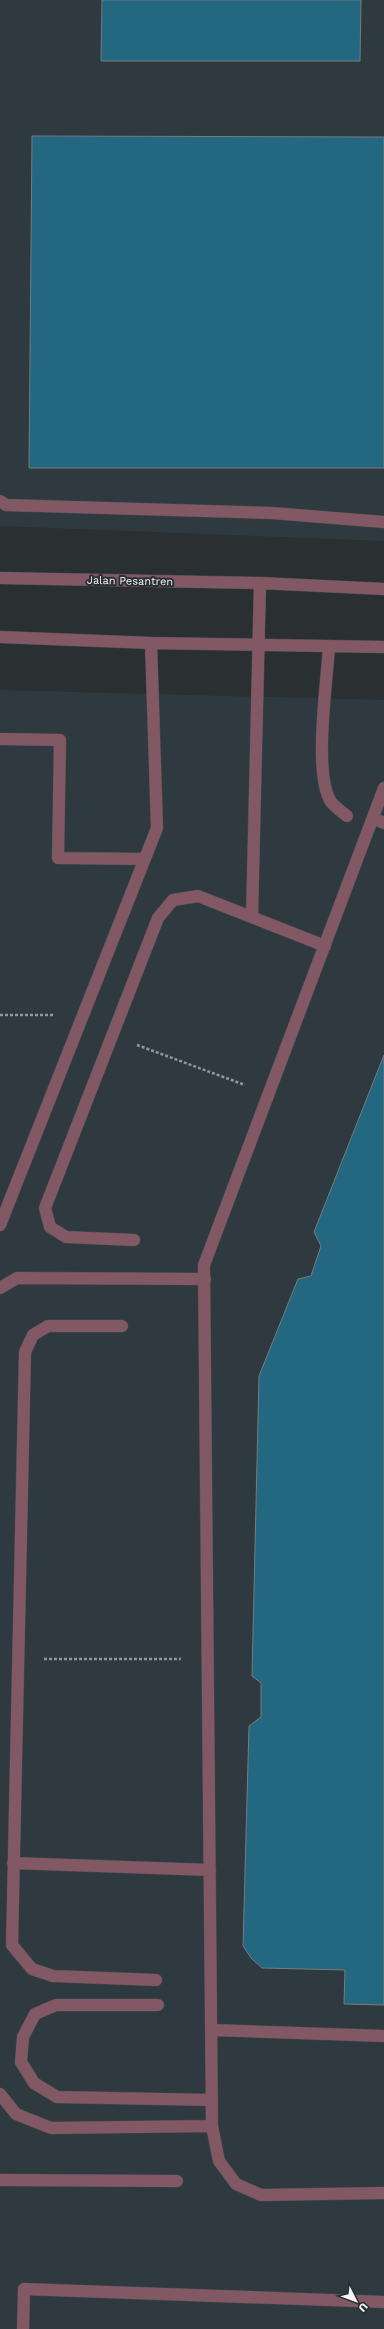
<svg xmlns="http://www.w3.org/2000/svg" width="384" height="2329" font-family="'Work Sans',sans-serif">
<style>
.built{fill:#2e3a3f}
.building{fill:#246780;stroke:#767c7f}
.lines{fill:none;stroke-linecap:round;stroke-linejoin:round}
.minor-casing{stroke:#464b4d;stroke-width:13}
.path{stroke:#939799;stroke-width:2.5;stroke-dasharray:3 2;stroke-linecap:butt}
.minor{stroke:#825864;stroke-width:12}
.labels{text-anchor:middle;dominant-baseline:central;stroke-width:4;stroke-linejoin:round;paint-order:stroke}
.street-label{font-size:11px;fill:#f2f5f7;stroke:#2a2f31}
</style>
<rect width="100%" height="100%" fill="#2a2f31"/>
<path class="built" d="M0 0H384V541L0 526Z
M0 690 384 700V2329H0Z"/>
<path class="building" d="M102 0H361L360 61H101Z
M32 136 384 137V468H29Z
M384 1055V2005L344 2004 345 1970 262 1968 251 1958 243 1946 249 1726 261 1717V1683L252 1676 259 1376 298 1279 311 1276 321 1246 314 1232Z"/>
<g class="lines">
<defs>
<path id="minor" d="M0 501 6 505 272 513 384 522
M0 578 260 583 384 589
M0 637 151 643 384 647
M329 646C327 682 313 774 331 802 335 807 342 812 347 816
M0 739 60 740 58 858 145 859
M384 788 204 1265 212 2126 219 2161 236 2184 261 2195 384 2193
M373 818 384 823
M252 917 260 583
M0 1225 157 828 151 643
M134 1240 66 1237 50 1227 45 1208 158 918 173 900 198 896 325 946
M0 1288 17 1278 205 1279
M122 1326H48L33 1335 25 1352 12 1945 32 1969 53 1976 156 1980
M13 1863 210 1870
M158 2005H56L35 2014 23 2037 21 2062 34 2083 57 2097 212 2100
M211 2030 384 2036
M0 2094 16 2114 51 2128 212 2126
M0 2180 177 2181
M23 2329 24 2289 384 2302"/>
</defs>
<use href="#minor" class="minor-casing"/>
<path class="path" d="M0 1015H55
M137 1045 245 1085
M44 1659H181"/>
<use href="#minor" class="minor"/>
</g>
<g class="labels">
<g class="street-label">
<text transform="translate(130 581) rotate(1)">Jalan Pesantren</text>
</g>
</g>
<g transform="translate(356 2301) rotate(132)" stroke="#2a2f31" stroke-width="3" paint-order="stroke">
<path d="M0-3L7 15L0 10L-7 15Z" fill="#f2f5f7"/>
<text y="-6" font-size="11" font-weight="bold" text-anchor="middle" fill="#f2f5f7">U</text>
</g>
</svg>
